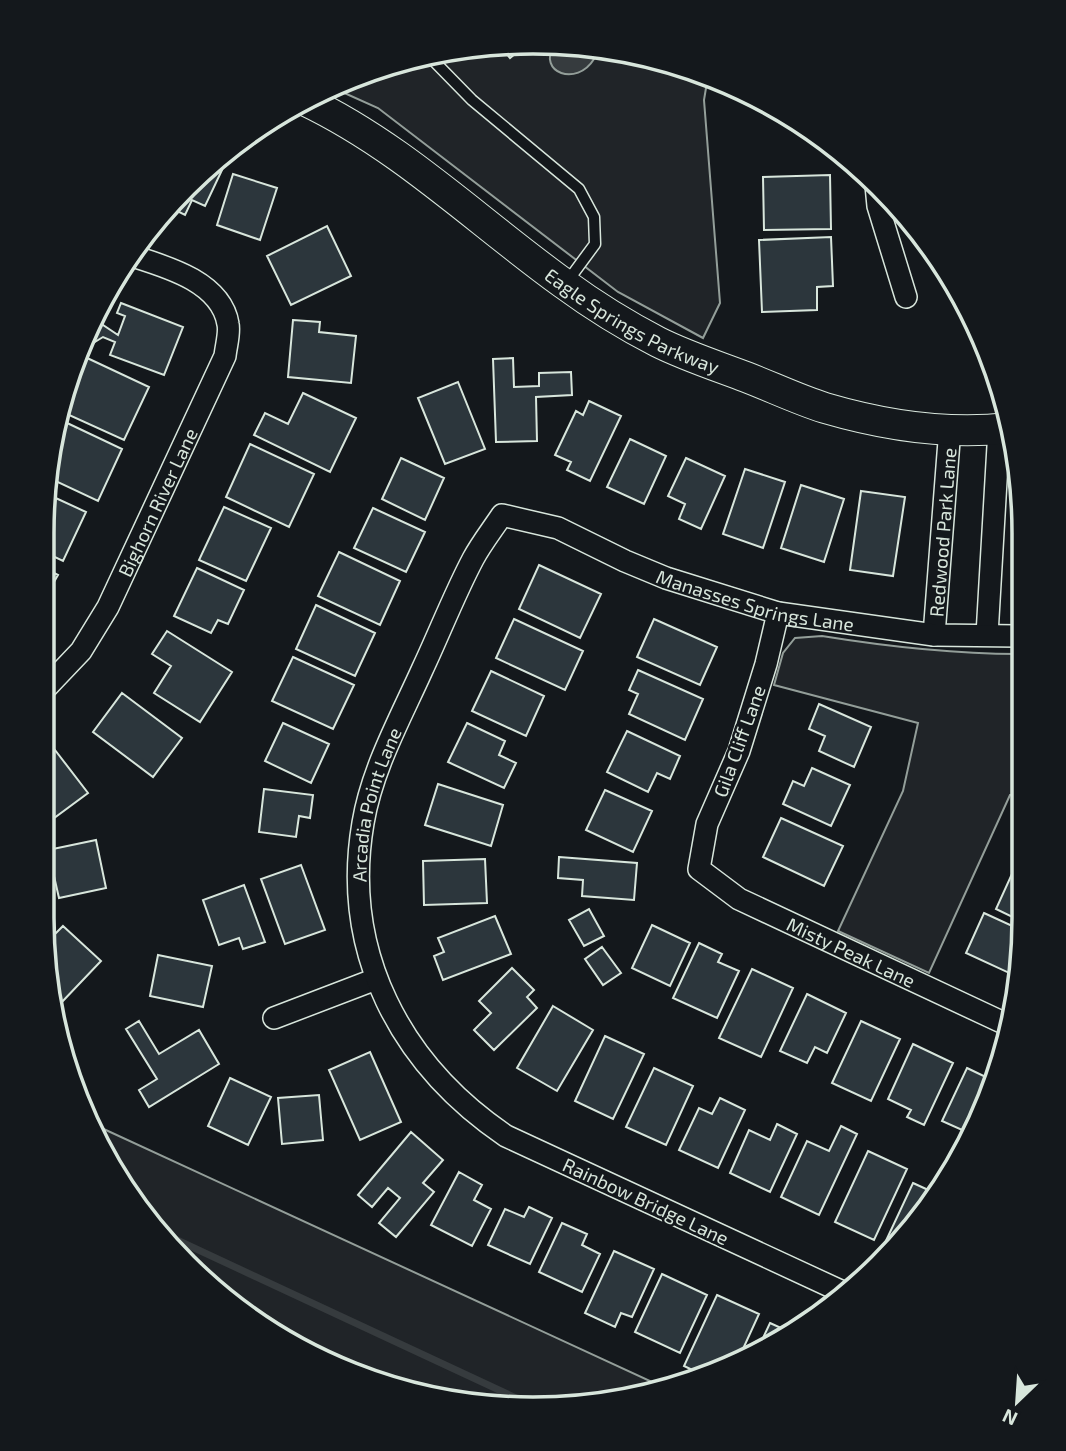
<svg xmlns="http://www.w3.org/2000/svg" width="1066" height="1451" font-family="'Exo 2',sans-serif">
<style>
.green{fill:#202428;stroke:#939e99;stroke-width:2}
.water{fill:#363b3e;stroke:#939e99;stroke-width:2}
.lines{fill:none;stroke-linecap:round;stroke-linejoin:round}
.stream{stroke:#363b3e;stroke-width:7}
.building{fill:#2c363c;stroke:#d8e6dc;stroke-width:2}
.lane-casing{stroke:#d8e6dc;stroke-width:13}
.street-casing{stroke:#d8e6dc;stroke-width:24}
.secondary-casing{stroke:#d8e6dc;stroke-width:32}
.lane{stroke:#14181c;stroke-width:10}
.street{stroke:#14181c;stroke-width:21}
.secondary{stroke:#14181c;stroke-width:30}
.labels{text-anchor:middle;dominant-baseline:central;stroke-width:5;stroke-linejoin:round;paint-order:stroke}
.street-label{font-size:19px;fill:#d8e6dc;stroke:#14181c}
.rim{fill:none;stroke:#d8e6dc;stroke-width:3.5}
</style>
<rect width="100%" height="100%" fill="#14181c"/>
<path class="green" d="M500 43 597 46 690 68 708 76 704 100 720 303 703 338 618 292 378 108 331 87 406 59Z
M822 636C890 647 952 654 1021 654L1022 794 1010 795 929 973 838 931 903 791 918 723 774 685 783 653 795 638Z
M95 1125 663 1387 597 1405H469L316 1359 210 1287 125 1190Z"/>
<path class="water" d="M554 45 590 46 594 59C577 87 537 73 554 45Z"/>
<g class="lines">
<path class="stream" d="M162 1233 531 1405"/>
</g>
<path class="building" d="M498 43H500L527 44 510 58Z
M213 166 222 170 205 206 192 200 185 215 173 209Z
M233 174 277 188 260 240 217 225Z
M830 175 831 229 764 230 763 177Z
M327 226 351 276 291 305 267 256Z
M831 237 833 286 817 287V310L762 312 759 240Z
M121 303 183 327 164 375 110 355 115 342 103 337 85 348 97 321 118 335 125 316 117 313Z
M293 320 320 322 319 332 356 336 351 383 288 377Z
M85 357 149 387 124 440 58 410 66 389 70 391Z
M513 358 514 387 539 386V373L571 372 572 395 536 397 537 441 496 442 493 359Z
M458 382 485 449 445 464 418 398Z
M303 393 356 418 330 472 254 435 265 413 288 424Z
M589 401 621 416 590 481 567 470 571 462 555 455 576 411 583 415Z
M65 422 122 449 98 501 49 478 53 447Z
M630 439 666 456 644 504 607 487Z
M250 444 314 474 289 527 226 497Z
M401 458 444 478 425 520 382 499Z
M686 458 725 476 701 529 679 519 685 504 668 496Z
M745 469 785 482 763 548 723 534Z
M801 485 844 499 824 562 781 548Z
M861 491 905 497 893 576 850 570Z
M47 494 86 512 63 561 42 551Z
M224 507 271 528 246 581 199 560Z
M373 508 425 532 406 572 354 548Z
M339 552 400 581 380 625 318 596Z
M539 565 601 594 580 638 519 609Z
M42 567 58 575 42 603Z
M197 568 244 590 228 624 218 620 211 633 174 616Z
M316 605 375 633 355 676 296 649Z
M514 619 583 651 565 690 496 658Z
M654 619 717 647 700 685 637 657Z
M167 631 232 672 200 722 154 693 171 666 152 654Z
M293 657 354 685 333 729 272 701Z
M638 670 703 699 685 740 629 714 638 694 629 690Z
M491 671 544 696 526 736 472 711Z
M122 693 182 738 153 777 93 732Z
M819 704 871 727 854 767 819 751 825 736 809 729Z
M283 723 329 744 311 783 265 761Z
M467 723 505 741 499 755 516 763 504 788 448 762Z
M627 731 680 756 670 779 657 773 648 792 607 772Z
M55 750 88 793 42 827V759Z
M812 768 850 785 831 826 783 804 793 781 804 786Z
M438 784 503 805 491 846 425 825Z
M264 789 313 795 310 818 299 816 296 837 259 832Z
M605 790 652 811 633 852 586 830Z
M781 818 843 846 824 886 763 857Z
M96 840 106 888 59 898 48 850Z
M559 857 637 863 634 900 582 896 583 880 558 878Z
M485 859 487 903 424 905 423 861Z
M301 865 325 930 285 944 261 879Z
M1016 865 1022 868 1023 922 996 909Z
M244 885 265 942 243 949 239 938 219 945 203 900Z
M589 909 604 936 584 946 569 920Z
M984 913 1023 931V951L1018 977 966 953Z
M495 916 511 954 443 980 434 956 444 952 438 938Z
M652 925 690 943 670 986 632 968Z
M63 926 101 961 60 1004 52 997 45 944Z
M699 943 722 954 718 962 739 971 717 1018 673 998Z
M602 947 621 973 603 985 585 959Z
M158 955 212 966 203 1007 150 996Z
M512 968 534 990 527 997 537 1008 494 1050 474 1030 491 1013 479 1001Z
M752 969 793 988 761 1057 719 1038Z
M807 994 846 1013 827 1053 815 1047 807 1063 780 1051Z
M553 1006 593 1030 557 1091 517 1068Z
M139 1021 159 1054 199 1030 219 1064 149 1107 139 1090 157 1079 126 1029Z
M861 1021 900 1039 871 1101 832 1083Z
M605 1036 644 1054 613 1119 575 1101Z
M913 1044 953 1063 924 1125 907 1117 911 1110 888 1099Z
M370 1052 401 1122 360 1140 329 1070Z
M654 1068 693 1086 666 1145 626 1127Z
M967 1068 990 1079 984 1092 989 1095 971 1134 942 1121Z
M230 1078 271 1097 248 1145 208 1126Z
M319 1095 323 1140 282 1144 278 1098Z
M720 1098 745 1110 718 1168 679 1150 699 1108 712 1114Z
M777 1124 797 1134 770 1192 730 1173 749 1130 770 1140Z
M841 1126 857 1134 819 1215 781 1197 807 1141 829 1151Z
M411 1132 443 1160 423 1183 434 1192 396 1237 379 1223 400 1198 388 1188 372 1207 358 1195Z
M868 1151 907 1169 874 1240 835 1222Z
M459 1172 482 1185 474 1200 491 1209 472 1246 431 1225Z
M913 1183 937 1194 902 1241 894 1249 884 1245Z
M529 1207 552 1218 530 1264 488 1245 505 1209 524 1217Z
M562 1223 587 1234 582 1245 600 1254 582 1292 539 1272Z
M614 1251 654 1269 632 1317 621 1313 615 1327 585 1313Z
M662 1274 707 1295 680 1353 635 1332Z
M717 1295 759 1314 737 1362 721 1372 711 1371 705 1376 684 1366Z
M770 1323 790 1332 757 1351Z"/>
<g class="lines">
<defs>
<path id="lane" d="M428 55 472 100 579 189 594 217 595 244 567 282"/>
<g id="street">
<path d="M876 185 878 206 906 297"/>
<path id="s1" d="M778 613 766 664 739 751 707 824 699 869 739 899 1008 1025"/>
<path id="s2" d="M934 635 950 428"/>
<path d="M987 635 999 429"/>
<path id="s3" d="M42 692 81 651 108 607 225 356C226 346 230 333 228 324 221 281 164 266 129 255"/>
<path d="M274 1018 376 979"/>
<path id="s4" d="M847 1294 506 1136C400 1064 341 952 363 823 372 769 400 719 422 670 439 634 454 595 473 559 481 544 492 530 502 515L558 528 625 561 666 578 778 613 934 635 1021 636"/>
</g>
<g id="secondary">
<path id="s5" d="M304 100C401 146 477 221 563 283 593 305 625 325 658 342 686 356 717 366 746 377 772 387 799 400 825 408 883 425 948 435 1009 428"/>
</g>
</defs>
<use href="#lane" class="lane-casing"/>
<use href="#street" class="street-casing"/>
<use href="#secondary" class="secondary-casing"/>
<use href="#lane" class="lane"/>
<use href="#street" class="street"/>
<use href="#secondary" class="secondary"/>
</g>
<g class="labels">
<g class="street-label">
<text stroke="none"><textPath href="#s5" startOffset="397">Eagle Springs Parkway</textPath></text>
<text stroke="none"><textPath href="#s3" startOffset="224">Bighorn River Lane</textPath></text>
<text stroke="none"><textPath href="#s2" startOffset="103">Redwood Park Lane</textPath></text>
<text stroke="none"><textPath href="#s4" startOffset="1349">Manasses Springs Lane</textPath></text>
<text transform="translate(739 741) rotate(-70)">Gila Cliff Lane</text>
<text stroke="none"><textPath href="#s4" startOffset="761">Arcadia Point Lane</textPath></text>
<text stroke="none"><textPath href="#s1" startOffset="443">Misty Peak Lane</textPath></text>
<text transform="translate(646 1201) rotate(25)">Rainbow Bridge Lane</text>
</g>
</g>
<path d="M0 0H1066V1451H0ZM533 54H533A479 479 0 0 1 1012 533V918A479 479 0 0 1 533 1397H533A479 479 0 0 1 54 918V533A479 479 0 0 1 533 54Z" fill="#14181c" fill-rule="evenodd"/>
<path class="rim" d="M533 54H533A479 479 0 0 1 1012 533V918A479 479 0 0 1 533 1397H533A479 479 0 0 1 54 918V533A479 479 0 0 1 533 54Z"/>
<g transform="translate(1017 1402) rotate(205)" stroke="#14181c" stroke-width="5" paint-order="stroke">
<path d="M0-5L12 26L0 18L-12 26Z" fill="#d8e6dc"/>
<text y="-10" font-size="19" font-weight="bold" text-anchor="middle" fill="#d8e6dc">N</text>
</g>
</svg>
